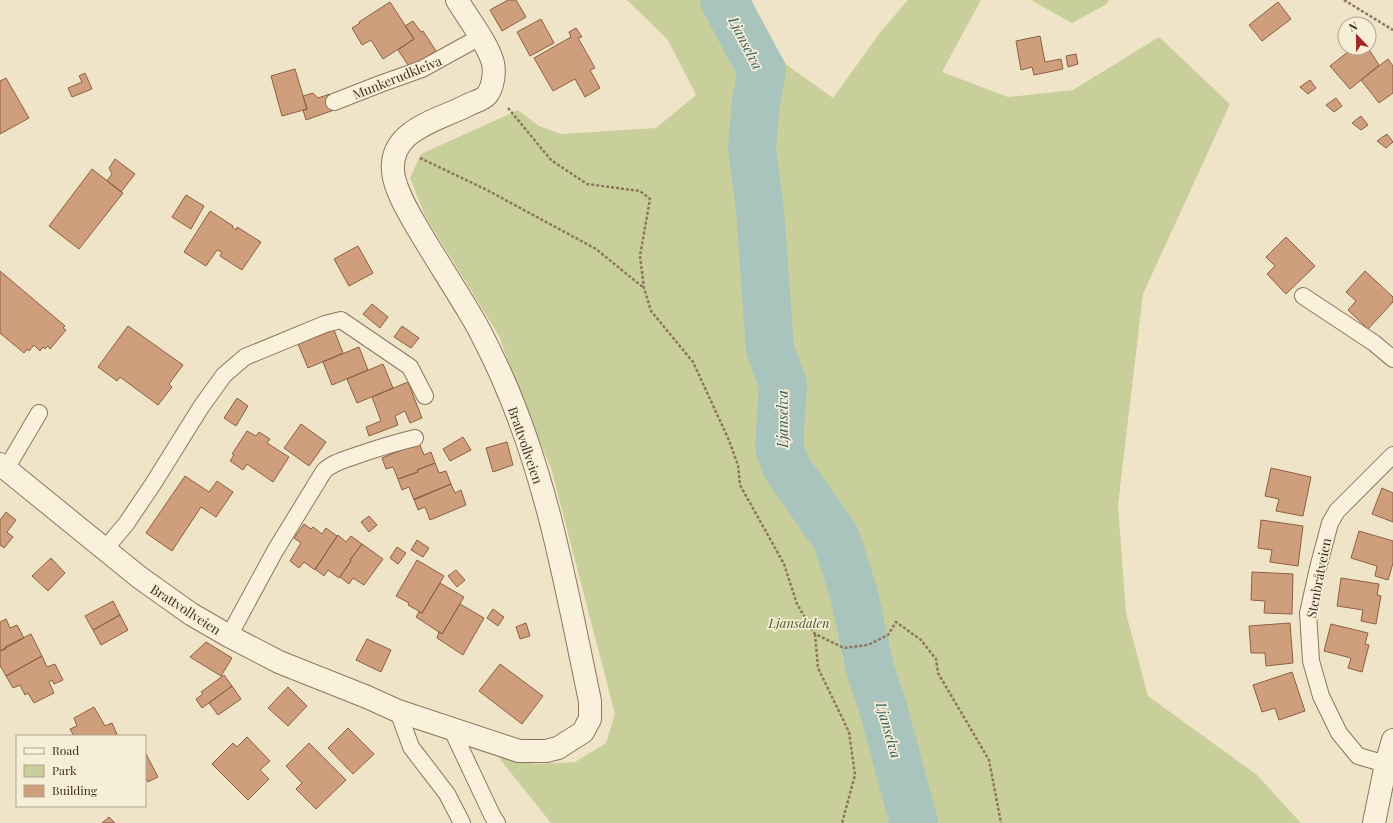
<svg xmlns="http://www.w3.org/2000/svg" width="1393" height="823" font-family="'Playfair Display',serif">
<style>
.green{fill:#c9cf9b}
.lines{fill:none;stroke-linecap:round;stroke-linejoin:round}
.river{stroke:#a9c4bc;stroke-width:48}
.building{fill:#cf9f7d;stroke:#8d5f41}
.lane-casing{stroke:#8d765c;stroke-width:18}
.street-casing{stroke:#8d765c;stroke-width:24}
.path{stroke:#8d765c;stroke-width:2.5;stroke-dasharray:3 2;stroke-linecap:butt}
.lane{stroke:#faf1dc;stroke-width:16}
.street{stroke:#faf1dc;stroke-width:22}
.labels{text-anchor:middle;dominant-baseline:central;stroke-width:3.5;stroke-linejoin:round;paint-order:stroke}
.street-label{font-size:13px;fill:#3d2e20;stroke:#f7eed8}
.park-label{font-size:13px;font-style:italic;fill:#4d5a26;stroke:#f7eed8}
.water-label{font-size:14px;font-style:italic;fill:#2f5d5a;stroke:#f7eed8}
</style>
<rect width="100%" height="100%" fill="#f0e4c8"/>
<path class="green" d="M627 0H745L759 26 787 65 833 98 879 34 908 0H981L942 72 1008 97 1073 90 1159 37 1230 104 1143 294 1118 505 1126 613 1148 696 1257 775 1301 823H551L499 758 536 764 575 762 606 743 615 714 551 468 522 401 499 336 425 216 410 178 421 154 518 110 539 126 561 134 656 128 696 95 668 40Z
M1031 0H1109L1107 4 1072 23Z"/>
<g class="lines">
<path class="river" d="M724 0 762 71 756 101 752 148 760 209 770 349 783 385 779 447 787 468 836 538 854 594 871 673 882 704 914 823"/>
</g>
<path class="building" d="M508 0H516L526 17 502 31 490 10Z
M390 2 414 39 383 59 371 40 362 45 352 28 360 23 359 22Z
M1278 2 1291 19 1262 41 1249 25Z
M541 19 554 43 530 56 517 32Z
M413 21 421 32 423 31 436 51 410 68 398 50 414 39 405 26Z
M576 28 582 37 578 38 595 68 590 70 600 88 585 97 575 79 553 91 534 58 571 37 569 32Z
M1040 36 1045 62 1061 59 1063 69 1034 75 1032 67 1021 70 1016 41Z
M1353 48H1361L1363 51 1368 48 1379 65 1350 89 1330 66Z
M1076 54 1078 64 1068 67 1066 56Z
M1388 59 1393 66V93L1379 103 1361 80Z
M295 69 307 109 282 116 271 76Z
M85 73 92 89 72 97 68 88 82 82 79 76Z
M6 78 29 118 0 134V81Z
M1310 80 1316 88 1308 94 1300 87Z
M313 93 318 98 330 94 334 110 306 120 303 110 307 109 303 96Z
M1336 98 1342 106 1334 112 1326 105Z
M1361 116 1368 125 1361 130 1352 123Z
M1387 134 1393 142 1386 148 1377 141Z
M115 159 135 174 121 192 107 181 112 174 109 168Z
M92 169 123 193 79 249 49 226Z
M186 195 204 206 191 229 172 217Z
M210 211 233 226 232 227 236 230 237 227 261 242 242 270 220 256 222 252 217 250 206 266 184 252Z
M1286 237 1315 266 1286 294 1267 274 1275 266 1266 257Z
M358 246 373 273 349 286 334 259Z
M0 271 65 326 63 328 66 330 50 349 48 346 45 349 43 347 40 351 34 345 29 351 27 349 24 353 0 333Z
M1365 271 1393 297V302L1368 329 1348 310 1356 301 1346 292Z
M372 304 388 317 380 328 363 314Z
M128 326 183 365 169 384 172 387 158 405 120 377 117 381 98 367Z
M402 326 419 338 411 348 394 337Z
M334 330 343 353 308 368 298 344Z
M359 347 368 370 332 385 323 362Z
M383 364 393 388 357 403 347 379Z
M408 382 422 418 410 423 405 411 395 416 398 425 369 436 366 427 381 421 372 397Z
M237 398 248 406 236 426 224 418Z
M301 424 326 442 309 466 284 448Z
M247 431 256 436 259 432 270 439 267 443 289 457 273 482 247 464 243 470 230 461 234 455 232 454Z
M463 437 471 450 450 461 443 449Z
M507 442 513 465 493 472 486 448Z
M419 443 424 455 431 452 435 463 417 470 418 472 398 479 393 467 386 469 382 458Z
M435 463 439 473 446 471 451 484 414 500 409 487 402 490 398 479 418 472 417 470Z
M1271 468 1311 477 1303 516 1276 511 1279 499 1265 496Z
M185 476 209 492 217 481 233 492 216 517 201 507 172 551 146 533Z
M451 484 455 493 461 490 466 505 430 520 425 507 418 510 414 499Z
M1382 488 1393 493V522L1372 514Z
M6 512 16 520 7 532 13 537 4 548 0 545V520Z
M369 516 377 525 369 532 361 522Z
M1261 520 1303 526 1298 566 1270 562 1272 550 1258 548Z
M304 524 311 529 313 527 322 534 326 528 337 536 315 570 304 562 299 568 290 561 301 543 294 538Z
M1359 531 1393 541V563L1388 580 1375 576 1377 566 1351 558Z
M338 535 346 542 351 536 362 544 350 560 351 561 339 578 328 570 324 576 315 569Z
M417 540 429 548 423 557 411 550Z
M362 544 383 559 364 585 353 578 349 584 340 577 351 561 350 560Z
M397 547 406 553 398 564 390 558Z
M51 558 65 573 48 591 32 576Z
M417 560 444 576 422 613 408 605 409 603 396 596Z
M456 570 465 580 457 587 448 576Z
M1252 572 1293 574 1292 614 1264 613 1265 601 1251 600Z
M1341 578 1379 584 1377 595 1381 596 1376 624 1361 621 1363 610 1337 606Z
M440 583 464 597 442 634 416 617 419 612 422 613Z
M113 601 120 615 93 630 85 616Z
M460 604 484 618 463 655 437 638 439 632 442 634Z
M493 609 504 617 498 626 487 618Z
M120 615 128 630 101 645 93 630Z
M6 619 10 628 17 625 24 638 0 651V622Z
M526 623 530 636 520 639 516 627Z
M1290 623 1293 663 1266 666 1265 653H1251L1249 626Z
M1331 624 1368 633 1365 644 1369 645 1362 672 1348 668 1351 658 1324 651Z
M31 634 42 656 6 676 1 667H0V651L6 649 5 647Z
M367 639 391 650 381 672 356 660Z
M206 642 232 658 221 676 190 657Z
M42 656 47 667 55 664 63 680 54 684 52 680 49 682 54 693 34 703 28 693 25 695 20 685 13 688 6 676Z
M500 664 543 696 522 724 479 691Z
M1292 672 1305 711 1279 720 1275 708 1262 712 1253 685Z
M224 675 232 686 202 708 196 699 203 694 201 692Z
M232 686 241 699 218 715 209 703Z
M288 687 307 706 288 726 268 708Z
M94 707 105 726 112 723 117 734 113 736H74L70 729 77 726 74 718Z
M348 728 374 754 353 774 328 748Z
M247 737 270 761 260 770 269 779 248 800 212 764 233 743 237 747Z
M309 743 346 780 316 809 296 789 302 783 286 766Z
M145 752 158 777 148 782 145 776Z
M109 817 115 823H102Z"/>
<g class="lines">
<defs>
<path id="lane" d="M334 102 380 84 422 69 480 37
M1303 296 1374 343 1393 359
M6 469 39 413
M105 549 126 524 153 484 201 407 224 375 245 357 325 324 341 320 410 367 425 396
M229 636 275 551 324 471C332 463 344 460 355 456 375 449 394 443 415 438
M398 711 411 747 447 794 462 823
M452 730 492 815 497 823
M1386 764 1358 756 1339 733 1321 696 1311 661 1308 613 1318 568 1330 523 1337 511 1393 455"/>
<path id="street" d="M0 464 139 577 191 614 229 636 279 662 367 697 398 711 519 751H546L558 748 583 732 590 719V701C567 592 548 480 502 377 492 355 482 333 469 312 451 282 432 253 414 222 406 208 398 194 394 178 384 130 438 121 470 104 475 102 484 99 487 95 493 87 495 73 493 63 488 44 468 18 457 0
M1374 823 1386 764 1393 740"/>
</defs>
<use href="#lane" class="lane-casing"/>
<use href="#street" class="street-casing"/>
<path class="path" d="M1344 0 1393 30
M508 108 551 160 587 184 640 191 650 199 640 256 644 288 651 311 693 362 728 438 738 465 740 485 784 564 797 604 815 634 844 648 868 645 888 635 896 622 921 640 936 659 938 673 989 760 1001 823
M420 158 487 190 596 249 644 288
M815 634 818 668 849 732 855 775 842 823"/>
<use href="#lane" class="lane"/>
<use href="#street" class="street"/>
</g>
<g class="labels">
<g class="street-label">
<text transform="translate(397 77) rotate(-22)">Munkerudkleiva</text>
<text transform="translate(526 445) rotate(71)">Brattvollveien</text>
<text transform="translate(1318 578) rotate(-79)">Stenbråtveien</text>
<text transform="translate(186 609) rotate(33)">Brattvollveien</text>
</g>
<g class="park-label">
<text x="799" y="622">Ljansdalen</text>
</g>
<g class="water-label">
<text transform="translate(746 43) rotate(63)">Ljanselva</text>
<text transform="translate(782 419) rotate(-90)">Ljanselva</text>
<text transform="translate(889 730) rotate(74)">Ljanselva</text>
</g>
</g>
<rect x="16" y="735" width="130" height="72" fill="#f7eed8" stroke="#ada18e"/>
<rect x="24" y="748" width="20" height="6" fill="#faf1dc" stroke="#ada18e"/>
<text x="52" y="755" font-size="12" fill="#3d2e20">Road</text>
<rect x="24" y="765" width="20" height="12" fill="#c9cf9b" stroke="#ada18e"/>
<text x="52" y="775" font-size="12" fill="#3d2e20">Park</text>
<rect x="24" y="785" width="20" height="12" fill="#cf9f7d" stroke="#ada18e"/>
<text x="52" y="795" font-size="12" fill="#3d2e20">Building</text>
<g transform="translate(1357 36) rotate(338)"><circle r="19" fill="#f7eed8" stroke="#ada18e"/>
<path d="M0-3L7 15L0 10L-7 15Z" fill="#9e2a2b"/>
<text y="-6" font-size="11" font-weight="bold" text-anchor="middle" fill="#3d2e20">N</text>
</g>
</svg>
